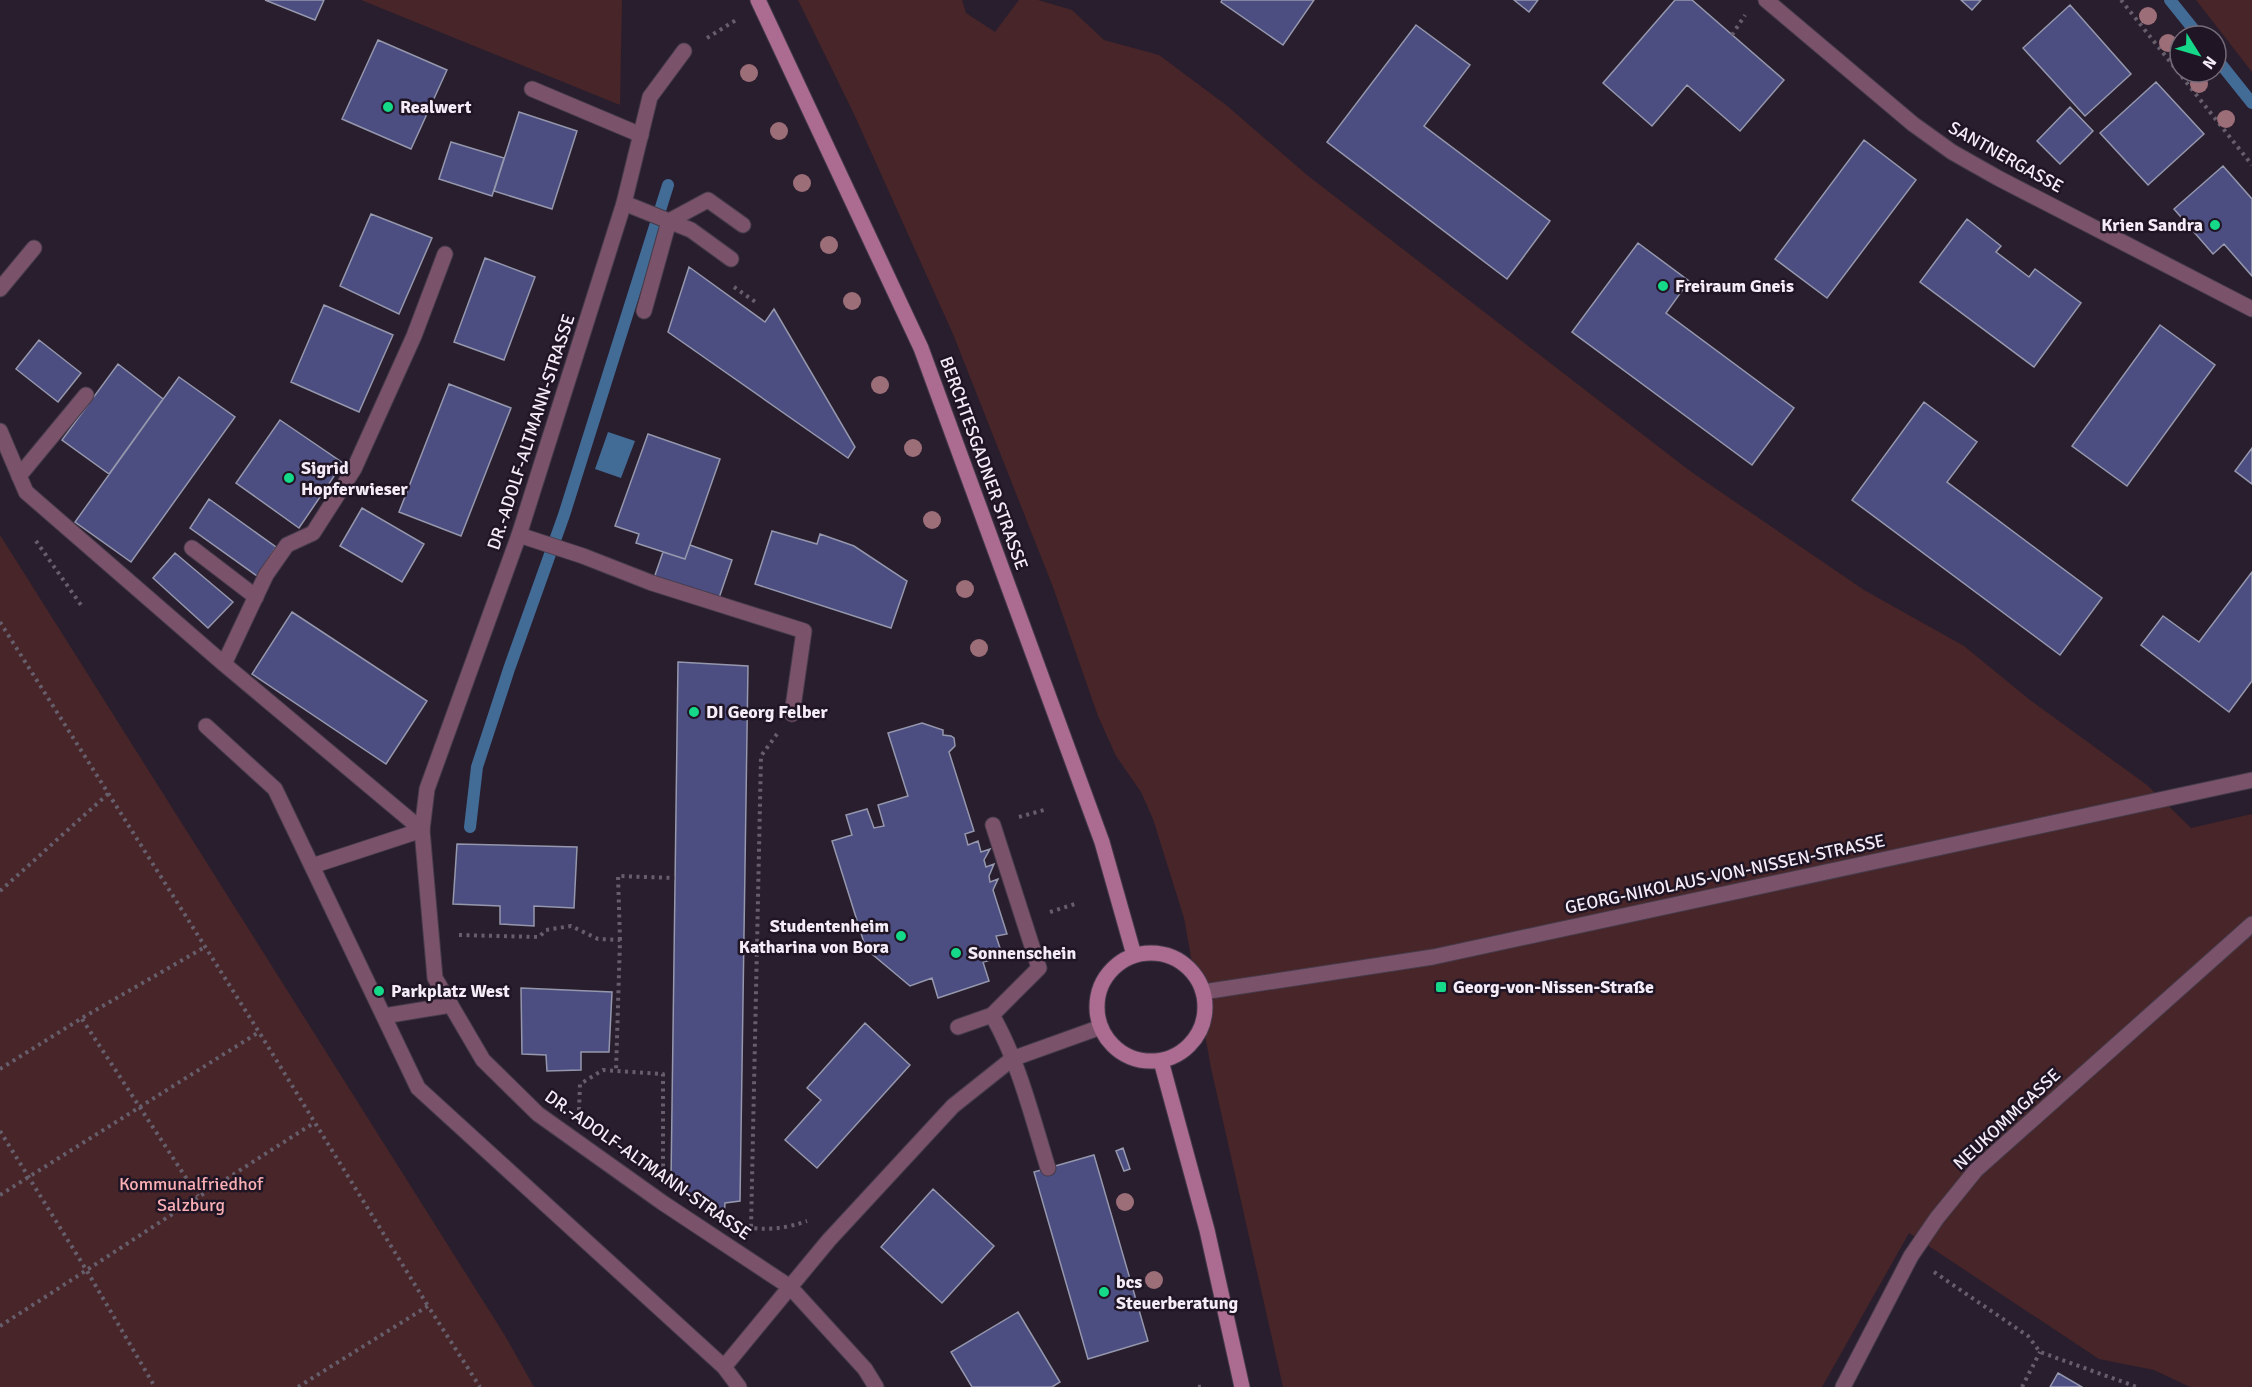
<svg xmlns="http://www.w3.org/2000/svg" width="2252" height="1387" font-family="Signika,sans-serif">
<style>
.green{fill:#472528}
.water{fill:#426b95}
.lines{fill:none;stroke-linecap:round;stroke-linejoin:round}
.stream{stroke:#426b95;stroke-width:12}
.building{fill:#4c4d80;stroke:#9597ad;stroke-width:1.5}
.lane-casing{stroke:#453b4a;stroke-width:17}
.street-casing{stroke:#453b4a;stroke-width:17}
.secondary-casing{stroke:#453b4a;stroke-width:17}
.path{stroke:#675e6c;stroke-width:4;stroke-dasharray:3 4.5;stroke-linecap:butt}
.lane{stroke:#7a5269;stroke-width:15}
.street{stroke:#7a5269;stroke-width:15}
.secondary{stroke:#ac6b91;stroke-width:15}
.tree{fill:#9c6e78}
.poi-dot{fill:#15d989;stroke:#1f1524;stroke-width:2}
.labels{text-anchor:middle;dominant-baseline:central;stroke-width:5;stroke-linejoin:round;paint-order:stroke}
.poi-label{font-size:18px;font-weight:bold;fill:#f4edf8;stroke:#1f1524;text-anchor:start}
.street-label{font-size:18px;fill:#f4edf8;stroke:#1f1524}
.park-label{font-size:18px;fill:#fbafb4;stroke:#1f1524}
</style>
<rect width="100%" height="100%" fill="#291e2e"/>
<path class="green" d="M361 0H622L620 105Z
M798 0H962L966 13 995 32 1019 0H1038L1072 10 1104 40 1159 55 1226 105 1307 175 1690 471 1864 590 1964 646 2030 700 2147 785 2191 828 2252 814V1387H2190L2154 1370 2099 1359 1909 1233 1822 1387H1283L1211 1068 1184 918 1153 819 1141 792 1116 756 1098 716 1053 587 953 334 854 114Z
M2196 0H2252V72Z
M0 535 504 1334 534 1387H0Z"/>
<path class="water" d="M608 432 635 441 621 478 595 469Z"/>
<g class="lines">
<path class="stream" d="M2170 0 2199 36
M2216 58 2252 103
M470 827 477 767 509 669 564 515 668 185"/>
</g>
<path class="building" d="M265 0H324L315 20Z
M1222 0H1314L1283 45 1221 2Z
M1514 0H1538L1529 12Z
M1675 0H1692L1784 80 1740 131 1687 85 1652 126 1603 83Z
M1961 0H1981L1972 10Z
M2070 5 2131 74 2085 116 2023 48Z
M1416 25 1470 65 1424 126 1550 221 1507 279 1327 142Z
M378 40 447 70 411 149 342 119Z
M2156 82 2204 134 2148 185 2100 133Z
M2070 107 2093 131 2060 164 2037 141Z
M519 112 577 131 552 209 494 191Z
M1864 140 1916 180 1827 298 1775 259Z
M451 142 504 158 492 196 439 179Z
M2223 166 2252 199V276L2224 244 2213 254 2174 209Z
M371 214 432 238 399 314 340 286Z
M1967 219 2001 246 1996 252 2029 277 2035 269 2081 303 2034 367 1920 282Z
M1638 243 1689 281 1666 313 1794 408 1752 465 1572 332Z
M485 258 535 277 504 360 454 342Z
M689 267 765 322 774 309 855 447 848 458 668 332Z
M324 305 393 335 359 412 291 382Z
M2160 325 2215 365 2127 486 2072 446Z
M39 340 81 373 58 402 16 369Z
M118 364 163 399 109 474 62 440Z
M179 377 235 417 131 562 75 522Z
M449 384 511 408 461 536 399 512Z
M1924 402 1977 442 1947 482 2102 598 2060 655 1852 500Z
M280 420 343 463 299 528 236 483Z
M648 434 720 459 685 559 636 543 639 534 615 526Z
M2252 448V484L2235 471Z
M209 499 276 547 257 576 190 528Z
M362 508 424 544 402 582 340 546Z
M772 531 817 544 820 534 854 546 907 581 891 628 755 584Z
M690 545 732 560 719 598 654 578 663 552 685 559Z
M175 553 233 602 208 628 153 578Z
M2252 572V681L2229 712 2141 645 2163 616 2199 642Z
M292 612 427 701 386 764 252 674Z
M678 662 748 666 740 1201 725 1203 724 1219 671 1181Z
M922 723 943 730V735L951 736 954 738 955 746 949 752 974 831 965 834 968 845 978 841 981 852 990 849 984 860 986 867 994 864 989 876 990 882 998 879 993 890 1007 934 996 936 1003 957 983 962 989 981 938 998 932 978 910 986 866 949 832 841 852 835 846 815 867 809 874 828 884 826 878 805 908 796 888 733Z
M457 844 577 847 574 908 534 906V926L500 924V906L453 904Z
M521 988 612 992 609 1052H581V1070L547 1071 546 1055 522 1054Z
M865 1023 910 1065 817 1168 785 1140 821 1100 807 1088Z
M1123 1148 1130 1169 1124 1171 1116 1151Z
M1094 1155 1148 1341 1088 1359 1034 1172Z
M933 1189 994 1246 942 1303 881 1247Z
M1018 1312 1060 1382 1052 1387H972L951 1352Z
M2058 1373 2082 1387H2050Z"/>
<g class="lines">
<defs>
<path id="lane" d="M532 89 641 135
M624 203 691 230 731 259
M0 289 34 248
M644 311 669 221 708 200 743 225
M19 476 86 395
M519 535 583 556 652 583 804 631 792 714
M192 548 256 597
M206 726 275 789 418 1088 724 1367 739 1387
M312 866 422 830
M992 1015C1019 1062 1032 1117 1048 1168
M384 1016 451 1005
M958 1027 992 1015 1039 968 993 825
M724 1367 790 1287"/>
<path id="street" d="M1766 0 1913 124 1952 152 1998 178 2252 309
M684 51 650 97 624 203 519 535 427 789 422 830 435 978 483 1060 538 1114 663 1203 790 1287 865 1369 876 1387
M0 431 26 492 224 664
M422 830 224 664 266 575 287 545 313 533 354 469 414 336 445 254
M1203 992 1433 957 2252 780
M790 1287 829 1240 953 1106 1012 1059 1101 1027
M1843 1387 1911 1256 1937 1218 1976 1170 2252 924"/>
<path id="secondary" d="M758 0 921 348 1102 842 1134 955
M1097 1007a54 54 0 1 1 108 0a54 54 0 1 1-108 0Z
M1161 1061 1207 1230 1242 1387"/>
</defs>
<use href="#lane" class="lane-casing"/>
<use href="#street" class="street-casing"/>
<use href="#secondary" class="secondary-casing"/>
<path class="path" d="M2121 0 2252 165
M1732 35 1745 15
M707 38 736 20
M734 287 757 303
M36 541 81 605
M0 622 259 1032 428 1306
M777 734 761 756 751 1228C772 1230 787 1228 807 1221
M1019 817 1044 810
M0 891 109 793
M1050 912 1075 904
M459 935 539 937 546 930 571 926 598 939 620 940 616 1071
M620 940 618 876 675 878
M82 1019 198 1196
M0 1069 82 1018 205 947
M579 1110 580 1084 603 1070 663 1074V1169
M0 1131 87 1271 155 1387
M0 1195 259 1032
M1934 1272 2028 1336 2040 1352 2137 1387
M0 1326C105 1259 209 1189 314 1123
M298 1387 428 1306 480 1387
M1198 1387 1204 1386
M2022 1387 2040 1352"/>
<use href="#lane" class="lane"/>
<use href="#street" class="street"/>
<use href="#secondary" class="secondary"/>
</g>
<g class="tree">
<circle cx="2148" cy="16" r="9"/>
<circle cx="2168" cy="43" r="9"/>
<circle cx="749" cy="73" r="9"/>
<circle cx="2199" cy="84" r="9"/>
<circle cx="2226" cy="119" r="9"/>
<circle cx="779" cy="131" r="9"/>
<circle cx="802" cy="183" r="9"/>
<circle cx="829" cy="245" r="9"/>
<circle cx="852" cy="301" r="9"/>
<circle cx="880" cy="385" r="9"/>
<circle cx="913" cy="448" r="9"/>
<circle cx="932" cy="520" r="9"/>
<circle cx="965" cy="589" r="9"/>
<circle cx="979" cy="648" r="9"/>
<circle cx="1125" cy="1202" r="9"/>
<circle cx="1154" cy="1280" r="9"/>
</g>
<g class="poi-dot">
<circle cx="388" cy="107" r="6"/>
<circle cx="2215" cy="225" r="6"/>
<circle cx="1663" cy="286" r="6"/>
<circle cx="289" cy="478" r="6"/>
<circle cx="694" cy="712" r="6"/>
<circle cx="901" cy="936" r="6"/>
<circle cx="956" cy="953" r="6"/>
<rect x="1435" y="981" width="12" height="12" rx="3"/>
<circle cx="379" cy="991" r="6"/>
<circle cx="1104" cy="1292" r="6"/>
</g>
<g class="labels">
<g class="poi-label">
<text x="400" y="107">Realwert</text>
<text x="2203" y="225" text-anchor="end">Krien Sandra</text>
<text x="1675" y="286">Freiraum Gneis</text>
<text x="301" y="468">Sigrid<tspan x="301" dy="21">Hopferwieser</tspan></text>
<text x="706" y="712">DI Georg Felber</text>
<text x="889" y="926" text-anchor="end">Studentenheim<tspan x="889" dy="21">Katharina von Bora</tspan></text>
<text x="968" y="953">Sonnenschein</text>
<text x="1453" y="987">Georg-von-Nissen-Straße</text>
<text x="391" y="991">Parkplatz West</text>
<text x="1116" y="1282">bcs<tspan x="1116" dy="21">Steuerberatung</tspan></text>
</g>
<g class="street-label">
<text transform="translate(2006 157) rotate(29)">SANTNERGASSE</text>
<text transform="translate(531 432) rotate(-72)">DR.-ADOLF-ALTMANN-STRASSE</text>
<text transform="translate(984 463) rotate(70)">BERCHTESGADNER STRASSE</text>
<text transform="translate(1725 874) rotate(-12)">GEORG-NIKOLAUS-VON-NISSEN-STRASSE</text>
<text transform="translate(2007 1119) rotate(-43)">NEUKOMMGASSE</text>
<text transform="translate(648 1165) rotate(35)">DR.-ADOLF-ALTMANN-STRASSE</text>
</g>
<g class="park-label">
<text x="191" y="1184">Kommunalfriedhof<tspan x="191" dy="21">Salzburg</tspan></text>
</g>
</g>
<g transform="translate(2198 54) rotate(127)"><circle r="28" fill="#1f1524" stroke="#746b79" stroke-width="1.5"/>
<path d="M0-4.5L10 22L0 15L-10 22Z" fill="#15d989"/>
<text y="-9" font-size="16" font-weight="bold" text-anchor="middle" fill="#f4edf8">N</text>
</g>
</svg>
